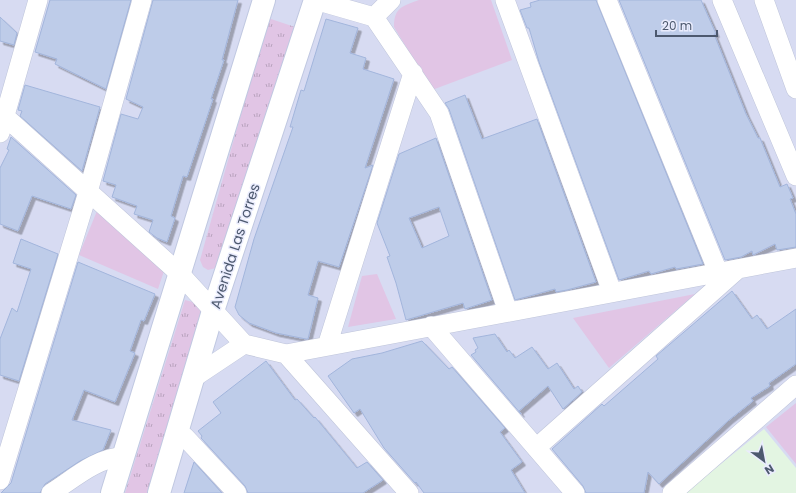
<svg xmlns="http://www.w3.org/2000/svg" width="796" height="493" font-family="Poppins,sans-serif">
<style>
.residential{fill:#d7dbf2}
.education{fill:#e3f5e2}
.grass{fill:url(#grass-tufts)}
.park{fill:#e1c5e5}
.building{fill:#becce9;stroke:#a2b5dc;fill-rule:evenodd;filter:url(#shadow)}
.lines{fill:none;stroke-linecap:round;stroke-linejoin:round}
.street-casing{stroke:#bfc5da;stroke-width:20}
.secondary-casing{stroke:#c0c8e1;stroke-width:24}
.street{stroke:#fff;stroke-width:19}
.secondary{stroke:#fff;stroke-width:22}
.labels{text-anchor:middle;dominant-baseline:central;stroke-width:3;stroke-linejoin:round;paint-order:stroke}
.street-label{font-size:14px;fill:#4d596f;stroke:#eaecfd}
</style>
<defs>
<pattern id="grass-tufts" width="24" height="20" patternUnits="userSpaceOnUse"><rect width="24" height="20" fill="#e1c5e5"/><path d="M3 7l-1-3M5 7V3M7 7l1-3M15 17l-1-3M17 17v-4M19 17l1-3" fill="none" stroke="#b9a3be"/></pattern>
<filter id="shadow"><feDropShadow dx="3.5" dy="3.5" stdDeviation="0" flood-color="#0004"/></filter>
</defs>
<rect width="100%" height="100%" fill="#e5e7f9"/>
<path class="residential" d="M0 0H796V493H0Z"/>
<path class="education" d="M764 429 796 468V493H685Z"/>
<path class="grass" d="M268 18 298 28 216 268 208 270 203 267 200 260Z
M185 300 204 305 148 493H125Z"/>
<path class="park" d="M419 0H491L512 60 432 90 394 27C394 7 403 6 419 0Z
M99 206 165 268 158 289 79 255Z
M377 274 396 319 348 327 362 276Z
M695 294 609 368 573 318Z
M796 403V464L766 427Z"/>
<path class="building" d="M50 0H131L106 89 55 64 57 59 35 52Z
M153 0H238L222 60H224L211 99H213L187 177 183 176 171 216 175 218 167 242 157 238 149 232 153 220 134 214 137 206 112 197 116 185 103 181 121 114 138 119 143 107 126 99Z
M540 0H596L703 264 676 269 675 267 651 274 649 271 619 280 539 62 529 28H527L520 10 531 7 530 3Z
M619 0H701L716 34H714L746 114 758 138H760L780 187 787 184 793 198 790 199 796 214V247L777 250 775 244 753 255 752 251 741 257 725 260Z
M0 17 17 33 14 45 0 41Z
M326 19 358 28 350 53 366 58 363 69 394 79 365 168 373 165 339 267 318 261 308 295 318 298 308 339H306L276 333 249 323 239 315 235 307 254 239 293 127H290L301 90 304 91Z
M25 85 100 107 82 171 20 116 22 111 18 110Z
M465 95 482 139 537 119 596 282 567 290 556 292 555 289 515 300 449 109 445 103Z
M11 137 76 195 71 209 32 196 18 231 0 224V168L9 150 7 149Z
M436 138 492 300 465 309 463 303 406 320 396 283 387 257 390 256 377 223 399 154ZM439 207 449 236 422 248 409 218Z
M21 239 58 254 19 381 0 375V339L12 308 17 312 31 269 13 263Z
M78 262 155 294 144 321 141 320 130 351 135 353 115 402 84 390 72 420 111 430 103 450 80 461 45 484 40 493H1L11 483Z
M732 291 752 319 757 315 767 329 796 309V364L769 383 770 386 751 398 753 401 729 420 659 484 648 472 644 493H586L583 486 552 449 602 404 604 406 658 359 656 356Z
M495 334 507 352 509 350 515 358 532 347 548 369 557 363 574 389 578 386 582 392 563 409 548 386 519 411 521 414 471 355 476 352 475 350 478 348 473 338Z
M422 341 449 369 452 367 505 428 500 432 522 462 511 470 525 493H424L416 482 415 483 384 448 360 409 354 413 328 376 352 359 382 353Z
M266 361 295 400 297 399 314 418 315 417 357 468 367 462 383 480 363 493H248L245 486 201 438 202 436 198 431 221 413 213 402Z
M194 462 222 493H184Z"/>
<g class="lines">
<defs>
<path id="street" d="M315 0 374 17 439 113 508 312
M505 0 612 292
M607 0 718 272
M722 0 796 176
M764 0 796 89
M374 17 391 0
M0 112 180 274 244 344 286 354 796 258
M0 133 38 0
M431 326 575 493
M327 346 413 73
M286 354 409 493
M193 378 244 344
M176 433 185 437 237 493
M536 448 738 269
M0 480 88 192 142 0
M51 493C72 480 97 457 123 457
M672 493 796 385"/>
<path id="secondary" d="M112 493 264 0
M159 493 213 311 315 0"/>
</defs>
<use href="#street" class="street-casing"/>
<use href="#secondary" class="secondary-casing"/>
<use href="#street" class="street"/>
<use href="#secondary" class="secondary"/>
</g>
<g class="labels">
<g class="street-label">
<text transform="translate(235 246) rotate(-72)">Avenida Las Torres</text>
</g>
</g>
<g transform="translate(764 461) rotate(148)" stroke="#eaecfd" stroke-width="3" paint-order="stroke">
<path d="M0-3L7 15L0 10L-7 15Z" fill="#4d596f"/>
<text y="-6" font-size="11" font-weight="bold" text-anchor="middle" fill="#4d596f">N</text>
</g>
<path d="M656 30v6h61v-6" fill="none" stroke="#4d596f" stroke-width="2"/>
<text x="662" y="30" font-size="12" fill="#4d596f" stroke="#eaecfd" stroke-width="3" paint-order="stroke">20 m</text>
</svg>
